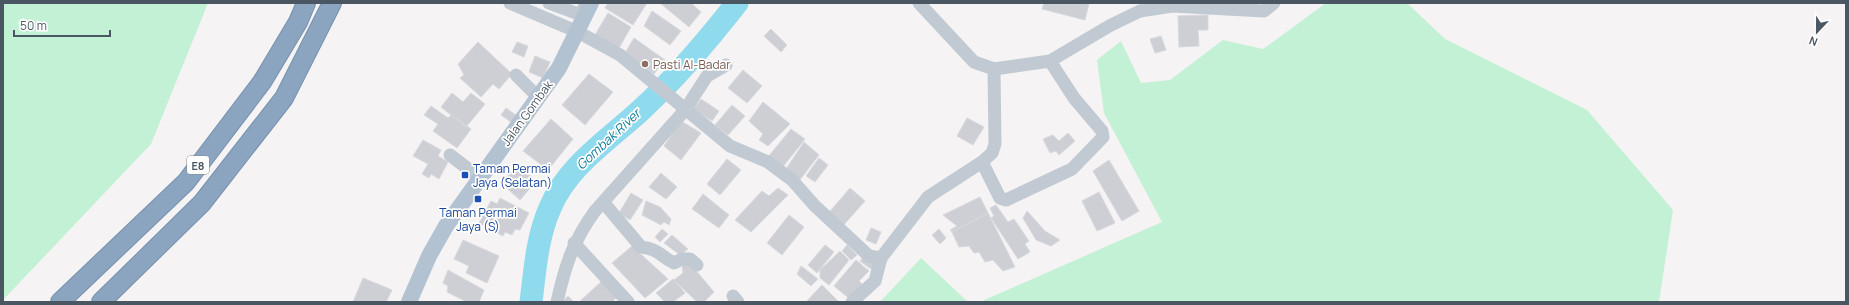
<svg xmlns="http://www.w3.org/2000/svg" width="1849" height="305" font-family="Manrope,sans-serif">
<style>
.green{fill:#c3f1d5}
.lines{fill:none;stroke-linecap:round;stroke-linejoin:round}
.river{stroke:#90daee;stroke-width:23}
.building{fill:#cdcfd5;stroke:#d7d9de}
.highway-casing{stroke:#7690ad;stroke-width:20}
.minor{stroke:#c1cad2;stroke-width:13}
.major{stroke:#b3c2d1;stroke-width:16}
.highway{stroke:#8ba5c1;stroke-width:18}
.education-dot{fill:#8d6e63;stroke:#fff;stroke-width:1.5}
.transit-dot{fill:#1a4fb4;stroke:#fff;stroke-width:1.5}
.labels{text-anchor:middle;dominant-baseline:central;stroke-width:3.5;stroke-linejoin:round;paint-order:stroke}
.shield{fill:#fff;stroke:#808990;stroke-width:1}
.shield-label{font-size:11px;font-weight:bold;fill:#4a5661}
.education-label{font-size:12px;fill:#785e54;stroke:#fff;text-anchor:start}
.street-label{font-size:12px;fill:#4a5661;stroke:#fff}
.transit-label{font-size:12px;fill:#164399;stroke:#fff;text-anchor:start}
.water-label{font-size:13px;font-style:italic;fill:#0c7c9b;stroke:#fff}
</style>
<rect width="100%" height="100%" fill="#f5f3f3"/>
<path class="green" d="M3 3H208L151 144 3 300Z
M1326 3H1407L1445 39 1587 110 1673 210 1659 302H980L1162 222 1104 113 1097 60 1121 41 1141 83 1170 80 1223 40 1263 49Z
M921 258 968 302H880Z"/>
<g class="lines">
<path class="river" d="M531 302C535 270 537 237 550 208 568 165 610 139 642 109 677 77 708 40 737 3"/>
</g>
<path class="building" d="M608 3H647L633 25 605 8Z
M660 3H691L701 12 689 27Z
M1044 3H1089L1085 20 1042 9Z
M652 11 681 31 670 45 644 26Z
M608 13 631 27 619 48 595 35Z
M1208 15V30H1198L1199 46 1179 47 1178 16Z
M771 29 787 45 781 52 764 36Z
M1161 36 1166 50 1155 53 1150 39Z
M634 38 665 60 654 74 625 53Z
M478 42 512 74 499 89 493 84 481 97 460 78 464 75 458 64Z
M517 42 528 46 524 57 512 52Z
M535 56 550 62 543 78 529 72Z
M743 70 762 86 747 103 728 88Z
M589 74 613 92 585 125 562 105Z
M452 93 463 102 471 93 485 104 466 127 441 107Z
M701 99 719 111 712 121 693 109Z
M763 102 790 124 768 146 759 140 763 134 749 121Z
M732 105 745 116 728 135 715 125Z
M431 106 448 118 451 115 471 129 457 148 433 131 438 124 424 115Z
M506 108 520 118 515 125 501 115Z
M967 118 984 127 973 145 957 136Z
M551 119 573 139 548 170 523 151Z
M681 121 701 133 681 160 664 146Z
M791 129 805 139 782 168 768 157Z
M1068 133 1075 141 1059 155 1056 151 1050 153 1043 139 1053 135 1059 141Z
M423 140 441 150 438 156 448 162 439 179 431 174 429 178 422 174 428 164 413 156Z
M804 142 819 155 799 181 786 169Z
M819 158 828 165 815 182 806 176Z
M727 159 741 170 720 195 707 184Z
M1109 160 1139 211 1122 221 1093 171Z
M518 165 536 181 520 200 501 183Z
M661 173 677 187 666 199 649 187Z
M778 188 788 195 751 232 735 220 762 191 769 196Z
M850 188 865 201 841 228 826 216Z
M1099 192 1115 223 1097 231 1082 201Z
M631 193 643 200 630 220 619 213Z
M703 194 729 215 719 228 692 209Z
M980 197 988 213 952 232 950 230 957 226 943 215Z
M500 198 529 213 520 230 515 229 512 235 505 232 503 236 479 223 491 201 497 204Z
M646 201 660 207 671 219 669 225 664 222 661 225 642 215Z
M996 205 1008 222 1014 219 1029 241 1025 244 1030 252 1018 259 991 218 994 216 990 208Z
M1027 211 1045 231 1060 240 1051 246 1036 240 1023 218Z
M988 213 1015 267 1003 271 993 260 985 262 979 252 974 253 969 246 959 247 952 232Z
M789 215 804 227 782 255 767 243Z
M871 228 881 232 876 244 866 240Z
M662 229 668 234 660 242 655 237Z
M939 229 946 238 940 244 932 235Z
M672 235 688 249 680 255 664 243Z
M463 240 499 256 487 283 466 273 469 266 454 259Z
M825 245 834 252 817 273 808 265Z
M847 245 857 255 851 260 842 251Z
M632 246 668 279 645 298 612 263Z
M840 251 849 260 829 285 820 278V270Z
M865 255 878 264 871 269 860 261Z
M856 260 869 271 859 281 862 284 851 300 834 286Z
M688 261 714 292 704 302H697L674 280 683 273 682 264Z
M801 266 818 279 811 286 797 274Z
M448 270 484 290 479 302H467L447 292 448 286 443 283Z
M363 278 392 290 386 302H353Z
M673 279 685 293 673 302H665L656 293Z
M602 281 617 297 612 302H579Z
M822 285 839 302H806Z
M568 296 574 302H562Z"/>
<g class="lines">
<defs>
<path id="highway" d="M60 302 186 182 262 82 298 22 306 3
M101 302 202 203 284 98 332 3"/>
</defs>
<use href="#highway" class="highway-casing"/>
<path class="minor" d="M510 3 578 32 620 55 730 146 768 162 792 180 815 206 869 256 881 258 928 197 982 162 992 153 995 144 994 69
M549 3 581 15 586 3
M919 3 974 62 994 69 1050 61 1111 25 1140 11 1172 6 1264 11 1274 3
M516 75 538 97
M450 155 480 178
M982 162 1000 198 1006 200 1072 169 1103 137 1102 131 1074 98 1050 61
M604 203 641 247C659 249 660 256 674 263L682 259H690L697 265
M574 243 628 302
M733 296 738 302
M557 302C565 266 573 241 595 211L685 110 707 76 726 65
M852 302 875 281 881 258"/>
<path class="major" d="M409 302 429 256 446 226 559 68 591 3"/>
<use href="#highway" class="highway"/>
</g>
<circle class="education-dot" cx="645" cy="64" r="4"/>
<g class="transit-dot">
<rect x="461" y="171" width="8" height="8" rx="2"/>
<rect x="474" y="195" width="8" height="8" rx="2"/>
</g>
<g class="labels">
<rect class="shield" x="187" y="156" width="22" height="18" rx="3"/>
<g class="shield-label">
<text x="198" y="165">E8</text>
</g>
<g class="education-label">
<text x="653" y="64">Pasti Al-Badar</text>
</g>
<g class="street-label">
<text transform="translate(527 113) rotate(-54)">Jalan Gombak</text>
</g>
<g class="transit-label">
<text x="473" y="168">Taman Permai<tspan x="473" dy="14">Jaya (Selatan)</tspan></text>
<text x="478" y="212" text-anchor="middle">Taman Permai<tspan x="478" dy="14">Jaya (S)</tspan></text>
</g>
<g class="water-label">
<text transform="translate(608 139) rotate(-43)">Gombak River</text>
</g>
</g>
<rect width="1849" height="305" fill="none" stroke="#4a5661" stroke-width="8"/>
<g transform="translate(1817 32) rotate(202)" stroke="#ffffff" stroke-width="3" paint-order="stroke">
<path d="M0-3L7 15L0 10L-7 15Z" fill="#4a5661"/>
<text y="-6" font-size="11" font-weight="bold" text-anchor="middle" fill="#4a5661">N</text>
</g>
<path d="M14 30v6h96v-6" fill="none" stroke="#4a5661" stroke-width="2"/>
<text x="20" y="30" font-size="12" fill="#4a5661" stroke="#ffffff" stroke-width="3" paint-order="stroke">50 m</text>
</svg>
